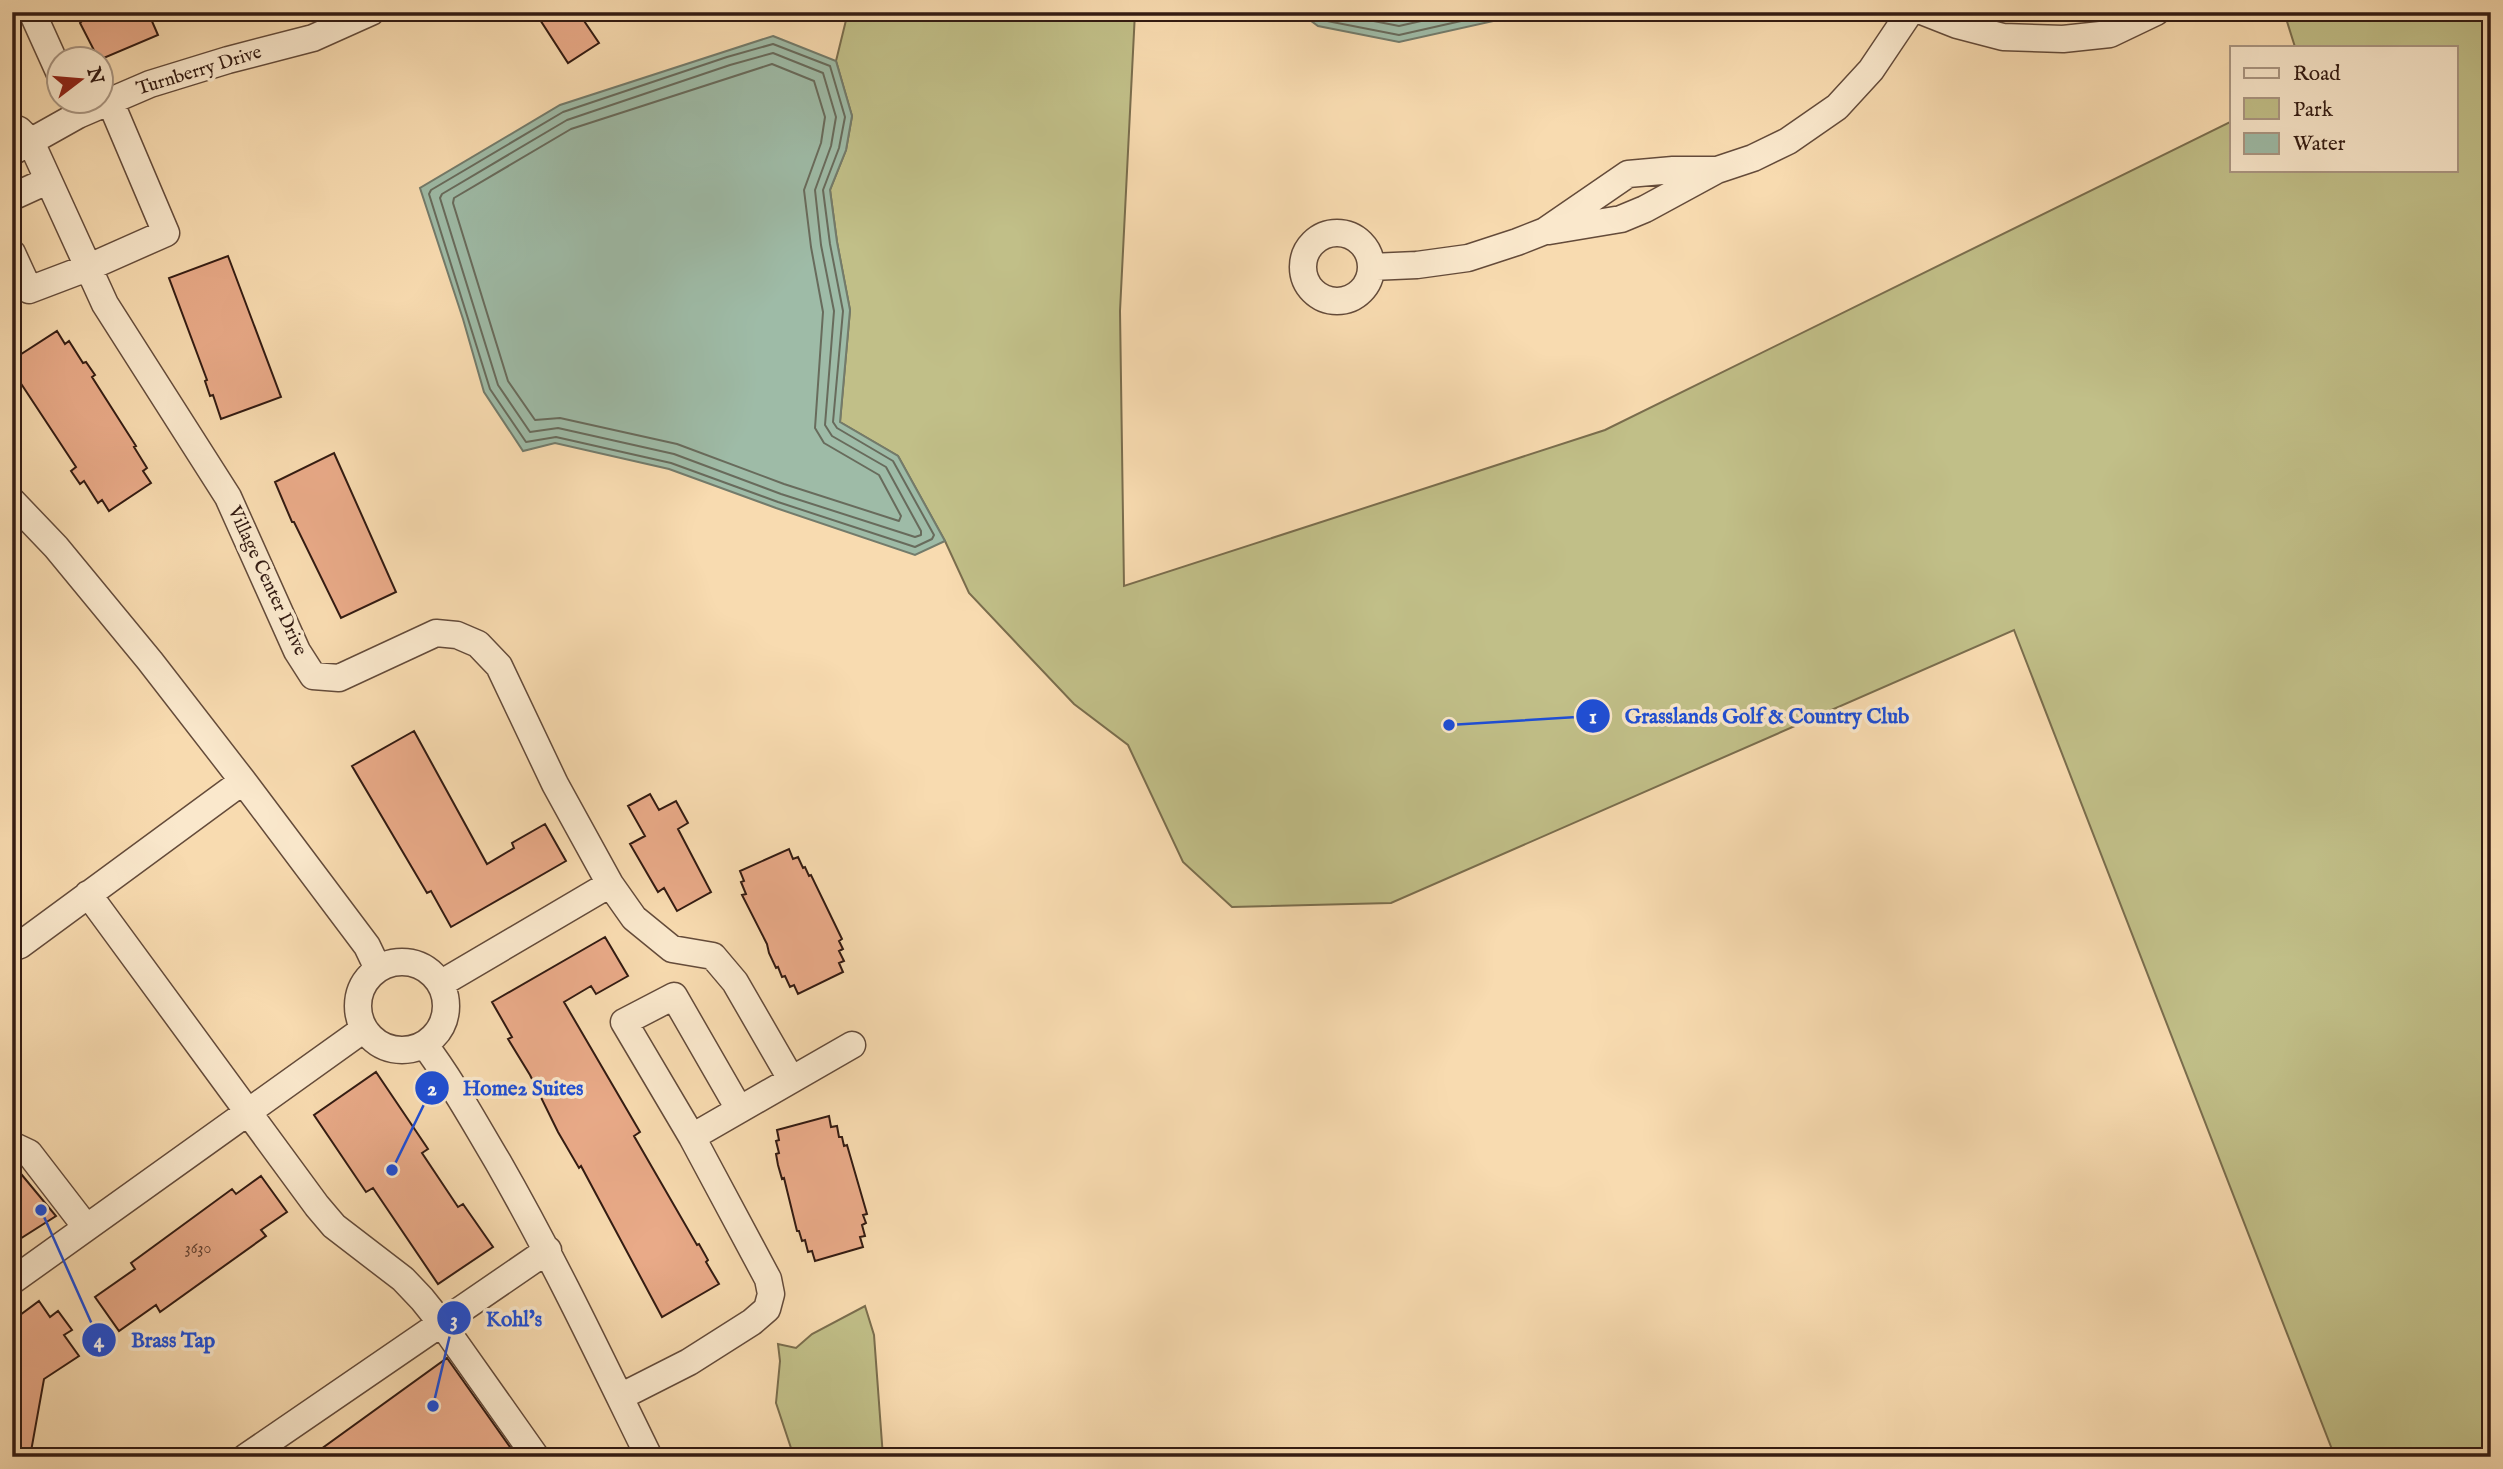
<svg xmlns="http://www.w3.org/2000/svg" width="2503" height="1469" font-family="'IM FELL English',serif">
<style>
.green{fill:#c1bf88;stroke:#7a6d4d;stroke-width:2}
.water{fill:#9ebba7;stroke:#737b6b;stroke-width:2}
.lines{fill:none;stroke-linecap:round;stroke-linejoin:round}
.shore{stroke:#686b5c;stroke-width:2}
.building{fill:#e9aa88;stroke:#331b12;stroke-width:2}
.minor-casing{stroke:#644b3a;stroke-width:29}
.minor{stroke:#fae8cc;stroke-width:26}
.labels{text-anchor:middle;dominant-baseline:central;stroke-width:7;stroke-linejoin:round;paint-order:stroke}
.number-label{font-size:16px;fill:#603f30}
.street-label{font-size:19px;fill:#331b12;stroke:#fae8cc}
.leader{fill:none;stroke:#1d4ed8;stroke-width:2.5}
.callout-dot{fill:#1d4ed8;stroke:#fae8cc;stroke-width:2.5}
.mark-label{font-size:21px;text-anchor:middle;font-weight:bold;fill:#fff}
.callout-label{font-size:21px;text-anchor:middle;font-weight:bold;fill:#1d4ed8;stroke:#fae8cc;stroke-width:7;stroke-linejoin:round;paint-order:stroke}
</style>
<rect width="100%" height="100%" fill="#f8dbb0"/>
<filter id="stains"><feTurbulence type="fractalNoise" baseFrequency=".00286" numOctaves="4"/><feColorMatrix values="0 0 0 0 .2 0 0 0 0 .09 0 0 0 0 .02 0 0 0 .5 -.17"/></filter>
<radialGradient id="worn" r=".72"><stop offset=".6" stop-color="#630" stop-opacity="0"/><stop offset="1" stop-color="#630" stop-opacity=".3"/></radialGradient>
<path class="green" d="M848 12H1135L1120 311 1124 586 1605 430 2232 121V170H2456V47H2295L2284 12H2491V1457H2335L2014 630 1391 903 1232 907 1183 862 1128 745 1074 704 969 593 945 541 898 456 840 422 850 310 837 242 830 190 846 150 852 116 836 61Z
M865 1306 874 1335 883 1457H794L776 1403 780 1361 778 1344 796 1348 812 1334Z"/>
<path class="water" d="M1299 12H1534L1399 42 1318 26Z
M773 36 836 61 852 116 846 150 830 190 837 242 850 310 840 422 898 456 945 541 915 555 776 508 669 469 555 443 523 451 484 392 463 319 420 188 560 105Z"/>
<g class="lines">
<path class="shore" d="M1311 12 1322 20 1399 35 1501 12
M1328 12 1399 26 1461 12
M773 44 830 66 845 117 839 148 823 190 830 244 843 311 833 422 837 428 893 461 934 535 932 539 915 547 778 502 671 463 556 437 526 442 490 389 429 194 431 190 563 112 727 57Z
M773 53 823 73 836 117 831 146 815 190 821 245 834 311 825 425 832 436 886 467 921 531V535L915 537 781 494 674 454 558 428 530 432 498 385 440 198 442 194 567 120 730 65Z
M772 64 814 81 825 117 821 143 804 190 811 247 823 312 815 428 824 443 879 475 901 516 899 521 784 484 677 444 560 418 535 420 508 381 453 203 454 198 571 129Z"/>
</g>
<path class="building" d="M78 12H148L158 35 99 60 80 23 82 21Z
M535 12H578L599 43 568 63Z
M228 256 281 397 221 419 213 395 210 396 205 381 207 380 169 278Z
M57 331 65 344 69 341 83 363 86 362 95 375 92 377 136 446 134 447 147 468 143 471 151 483 109 511 102 500 98 503 84 481 80 484 71 471 76 467 16 376 20 373 12 360Z
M334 453 396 592 341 618 294 522H292L275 482Z
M414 731 487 864 514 848 512 843 545 824 566 861 451 927 431 891 427 893 352 766Z
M650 794 659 810 676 801 688 823 678 829 711 892 677 911 664 888 658 892 630 844 645 836 628 806Z
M789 849 793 859 798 857 803 868 805 867 809 876 811 875 842 939 839 941 843 949 839 951 844 961 839 963 843 972 798 994 794 985 790 987 785 976 782 977 778 967 776 968 769 953 767 944 742 895 746 894 741 882 744 881 740 871Z
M605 937 628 976 596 994 591 986 564 1002 640 1132 634 1136 697 1245 699 1244 708 1260 706 1262 719 1284 662 1317 581 1166 579 1168 558 1132 530 1075 508 1039 512 1037 492 1002Z
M376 1072 428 1149 422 1153 458 1207 463 1204 493 1247 438 1284 373 1188 366 1192 314 1115Z
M829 1116 831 1127 837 1126 839 1137H842L844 1146 847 1145 867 1214 863 1215 866 1223 862 1225 865 1236 860 1237 863 1247 815 1261 812 1251 808 1252 805 1240 802 1241 799 1231H797L784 1178 782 1179 778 1165 776 1154 779 1153 776 1141 779 1140 777 1130Z
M12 1163 56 1216 12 1244Z
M261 1176 287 1212 261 1230 266 1236 160 1312 156 1305 119 1331 95 1297 135 1269 131 1263 232 1189 236 1194Z
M39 1301 50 1317 58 1311 72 1330 64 1335 79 1356 44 1379 30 1457H12V1321Z
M447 1358 517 1457H310Z"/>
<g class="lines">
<defs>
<path id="minor" d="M32 12 60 74
M1924 12 1957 25 2003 37 2063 39 2110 34 2156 12
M12 127 19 130 31 142 105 304 228 497 297 651 313 676 339 678 436 633 457 635 478 644 499 666 555 784 610 884 634 918 672 949 713 956 735 982 791 1079
M12 152 78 115 150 84 228 60 313 38 371 12
M12 197 47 181
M1549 231 1621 219 1645 209 1715 171
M1303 267a34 34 0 1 1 68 0a34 34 0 1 1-68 0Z
M12 253 29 290 87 268 166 233 110 101
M1371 267 1417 265 1468 258 1517 242 1545 231 1628 174 1673 170H1717L1753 158 1788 141 1837 107 1871 70 1910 12
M12 501 56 547 150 661 243 781 367 946 378 969
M88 894 317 1206 334 1226 403 1279 422 1299 442 1324 536 1457
M12 948 20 945 243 781
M358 1006a44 44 0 1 1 88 0a44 44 0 1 1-88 0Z
M440 984 610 884
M424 1044C452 1081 474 1122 498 1162 553 1258 600 1357 649 1457
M692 1137 852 1045
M12 1145 29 1153 86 1227
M12 1281 364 1029
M620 1397 689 1362 752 1322 767 1309 771 1294 768 1279 692 1137 624 1022 674 996 739 1109
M246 1457 548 1250"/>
</defs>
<use href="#minor" class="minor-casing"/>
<use href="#minor" class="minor"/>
</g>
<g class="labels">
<g class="number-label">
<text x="198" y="1249">3630</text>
</g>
<g class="street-label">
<text transform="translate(199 71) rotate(-17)">Turnberry Drive</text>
<text transform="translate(267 581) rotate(65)">Village Center Drive</text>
</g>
</g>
<path class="leader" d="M1449 725L1593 716M392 1170L432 1088M433 1406L454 1318M41 1210L99 1340"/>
<g class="callout-dot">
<circle cx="1449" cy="725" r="7"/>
<circle cx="392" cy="1170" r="7"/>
<circle cx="433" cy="1406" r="7"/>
<circle cx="41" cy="1210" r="7"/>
<circle cx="1593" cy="716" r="18"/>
<circle cx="432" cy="1088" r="18"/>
<circle cx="454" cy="1318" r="18"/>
<circle cx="99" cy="1340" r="18"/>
</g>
<g class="mark-label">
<text x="1593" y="723">1</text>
<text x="432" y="1095">2</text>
<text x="454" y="1326">3</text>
<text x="99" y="1347">4</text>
</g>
<g class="callout-label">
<text x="1767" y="723">Grasslands Golf &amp; Country Club</text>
<text x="523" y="1095">Home2 Suites</text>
<text x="514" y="1326">Kohl's</text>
<text x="173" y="1347">Brass Tap</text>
</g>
<rect width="2503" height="1469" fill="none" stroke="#f8dbb0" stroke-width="42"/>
<rect x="14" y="14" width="2475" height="1441" fill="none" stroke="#331b12" stroke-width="3.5"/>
<rect x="21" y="21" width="2461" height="1427" fill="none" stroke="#331b12" stroke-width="2"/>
<rect x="2230" y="46" width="228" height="126" fill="#fae8cc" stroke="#aa9682" stroke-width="2"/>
<rect x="2244" y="68" width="35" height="10" fill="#fae8cc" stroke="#aa9682" stroke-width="2"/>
<text x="2293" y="80" font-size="21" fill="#331b12">Road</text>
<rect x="2244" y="98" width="35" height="21" fill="#c1bf88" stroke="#aa9682" stroke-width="2"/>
<text x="2293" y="116" font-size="21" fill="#331b12">Park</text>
<rect x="2244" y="133" width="35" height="21" fill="#9ebba7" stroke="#aa9682" stroke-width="2"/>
<text x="2293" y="150" font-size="21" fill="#331b12">Water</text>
<g transform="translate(80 80) rotate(74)"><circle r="33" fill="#fae8cc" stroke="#aa9682" stroke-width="2"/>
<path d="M0-5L12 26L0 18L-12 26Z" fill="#8f2418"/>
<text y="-10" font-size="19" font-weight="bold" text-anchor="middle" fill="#331b12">N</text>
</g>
<rect width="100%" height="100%" filter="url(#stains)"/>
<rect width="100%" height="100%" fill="url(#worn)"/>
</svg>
